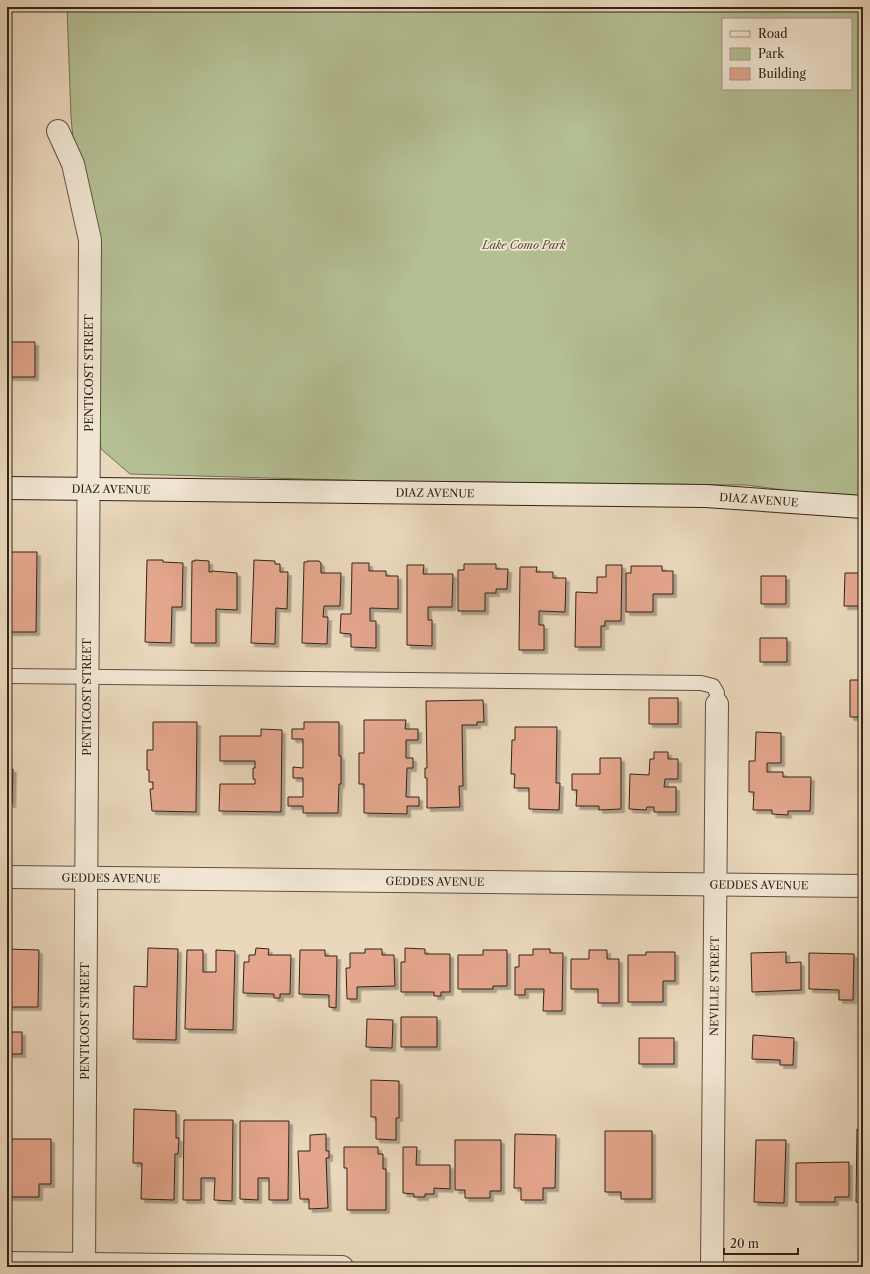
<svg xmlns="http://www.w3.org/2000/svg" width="870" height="1274" font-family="'Libre Caslon Text',serif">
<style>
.green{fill:#b4bf93;stroke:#747254;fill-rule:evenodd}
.building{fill:#e4a68d;stroke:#332416;filter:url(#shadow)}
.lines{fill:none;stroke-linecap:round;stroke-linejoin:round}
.lane-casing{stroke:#615140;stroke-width:16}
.street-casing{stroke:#615140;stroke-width:24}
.secondary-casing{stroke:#332416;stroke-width:24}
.lane{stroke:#f1e6d3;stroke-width:14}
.street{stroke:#f1e6d3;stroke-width:22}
.secondary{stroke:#f1e6d3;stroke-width:22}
.labels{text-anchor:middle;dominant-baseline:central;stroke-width:3.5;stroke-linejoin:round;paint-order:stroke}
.park-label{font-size:11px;font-style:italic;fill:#534b35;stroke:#f1e6d3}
.street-label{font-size:11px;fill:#332416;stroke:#f1e6d3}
</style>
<defs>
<filter id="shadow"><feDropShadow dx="3.5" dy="3.5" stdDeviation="0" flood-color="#0004"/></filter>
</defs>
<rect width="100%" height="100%" fill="#ead8bc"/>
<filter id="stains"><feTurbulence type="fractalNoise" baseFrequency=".005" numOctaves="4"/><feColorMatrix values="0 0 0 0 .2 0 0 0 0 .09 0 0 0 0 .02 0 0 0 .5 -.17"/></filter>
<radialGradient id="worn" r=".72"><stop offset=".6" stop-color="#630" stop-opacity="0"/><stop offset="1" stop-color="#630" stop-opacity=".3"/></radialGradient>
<path class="green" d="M67 7H863V501L747 485 376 481 130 474 101 449 71 117ZM723 19H851V89H723Z"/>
<path class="building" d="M7 342H35V377H7Z
M7 552H37L36 632H7Z
M147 560H163V562L183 563 182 607H172L171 643 145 642Z
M195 560 209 561V572H212V571L237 573V610L216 609V643H191L192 561H195Z
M254 560 275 561V564H280V572H288L287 609 276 608 275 644 251 643Z
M307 561H319L321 563V573H341L340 606H324L323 617H328L327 644 302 643 304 562H307Z
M352 563H369V571H386V576H398V609L370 608V621H376V648L351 647V634L340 633 341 614H351Z
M464 564H496V569H508L507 589H496V593H485V611H458V570H464Z
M407 565H424L423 574H453L452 607H428V620H432V646L407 645Z
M606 565H622L621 621H605V626H601V647H575L576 592 597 593V577H606Z
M631 566H662V571H673V594H653V612H626V573H631Z
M520 567H537L536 572H553V578H566L565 612 539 611V625H544V650H519Z
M845 573H863V606H844Z
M761 576H786V604H761Z
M859 626H863V658H859Z
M760 638H787V662H760Z
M862 673H863V717H850V680H862Z
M649 698H678V724H649Z
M483 700 484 722H477V725H462L463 786H459L460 807 427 808V778H425V768H427L426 701Z
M364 720H406L405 729H418V740H406V758H413V768H407L406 797H419V806H407V814L364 813V784H359V753H364Z
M153 722H197L196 812 152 811 150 789H153V782H149V770H147V750H153Z
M304 722H339V756H341V784H339L338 813H303V806H288V797H303V778H293V767L303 768V739H292V729H304Z
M515 727H557L556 783H560L559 810 529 809V788H514L515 774H511L512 740H515Z
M261 729 282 730 281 812 219 811 220 784H255V779H253V768H255V761H220V736H261Z
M756 732 781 733V763H767V772H783V777H811L810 811H788V815L772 814V810H753L754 792H749V761H755Z
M654 752H668V759H678V779H665L664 787H676V812H654V807H647L646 810 629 809 630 774 649 775 650 759H654Z
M600 758H621V809L599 810V806H576L577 790H572V774H600Z
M7 769H13L12 804H7Z
M148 948 178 949 176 1040 133 1039 134 986 147 987Z
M256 948 269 949 268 955H291L290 994H280V998H274V994L243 993 244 962H249V955H255Z
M405 948 425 949V954H450V992H441V996H434V992H401V962H405Z
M7 949 39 950 38 1007H7Z
M365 949H382V955H394L395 986 357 987V999H347L346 968H350V953H365Z
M533 949H550V953H563L562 1011H543L544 989H525V995H515V967H519V955H533Z
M187 950H203V972H216V950L235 951 233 1030 185 1029Z
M300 950H325V956H337L336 1008 329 1007V995L299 994Z
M483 950H507V986H493V989H458V955H483Z
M589 950H607V959H619V1003H598V989H571V959H589Z
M646 952H675V981H663V1002H628V955H646Z
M786 952V963L801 962V990L752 992 751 953Z
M809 953 854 954 853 1000H839V990L809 989Z
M401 1017H437V1047H401Z
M367 1019 393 1020 392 1048 366 1047Z
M7 1032H22V1054H7Z
M753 1035 794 1038 793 1065H780V1060L752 1059Z
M639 1038H674V1064H639Z
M371 1080 399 1081V1118H396V1140L376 1139V1117H371Z
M134 1109 176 1111V1138H179L178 1154H175L174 1200 141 1199 142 1163H133Z
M184 1120H233L232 1201 214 1200 215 1178H201V1200H183Z
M240 1121H289L288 1200H269V1178H258V1200L240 1199Z
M857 1129H863V1202H856Z
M605 1131H652V1199H621V1192H605Z
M326 1134V1151H329V1158H326L328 1208 309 1209V1199H300L298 1151H310V1135Z
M515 1134 556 1135 555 1188H543V1200H521V1188H514Z
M12 1139H51V1184H39V1197H7V1151H11Z
M455 1140H501V1191H490V1198H465V1190H455Z
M756 1140H786L784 1203 754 1202Z
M344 1147H378V1154H383V1169H386V1210H347V1168H344Z
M403 1147H417L416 1165H450V1189L434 1188V1194H425V1197H414V1194L403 1193Z
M849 1162V1197H835V1202H796V1163Z"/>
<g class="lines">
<defs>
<path id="lane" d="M7 676 701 683 713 686 717 693V704"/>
<g id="street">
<path d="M58 131 73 164 90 240 84 1267"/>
<path id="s1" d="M7 877 863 886"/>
<path d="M7 1263 342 1267"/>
<path id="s2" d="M712 1267 717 704"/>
</g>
<g id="secondary">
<path id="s3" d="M7 488 706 496 863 507"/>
</g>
</defs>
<use href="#lane" class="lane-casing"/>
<use href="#street" class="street-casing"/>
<use href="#secondary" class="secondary-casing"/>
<use href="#lane" class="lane"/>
<use href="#street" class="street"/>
<use href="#secondary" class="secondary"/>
</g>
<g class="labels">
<g class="park-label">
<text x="524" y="245">Lake Como Park</text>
</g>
<g class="street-label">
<text transform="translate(89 373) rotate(-90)">PENTICOST STREET</text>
<text stroke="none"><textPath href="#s3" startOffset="104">DIAZ AVENUE</textPath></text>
<text stroke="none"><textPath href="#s3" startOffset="428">DIAZ AVENUE</textPath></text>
<text stroke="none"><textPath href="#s3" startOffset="752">DIAZ AVENUE</textPath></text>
<text transform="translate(87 697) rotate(-90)">PENTICOST STREET</text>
<text stroke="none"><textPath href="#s1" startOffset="104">GEDDES AVENUE</textPath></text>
<text stroke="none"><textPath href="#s1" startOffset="428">GEDDES AVENUE</textPath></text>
<text stroke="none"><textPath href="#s1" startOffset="752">GEDDES AVENUE</textPath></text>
<text stroke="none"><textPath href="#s2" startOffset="281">NEVILLE STREET</textPath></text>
<text transform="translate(85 1021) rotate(-90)">PENTICOST STREET</text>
</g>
</g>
<rect width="870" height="1274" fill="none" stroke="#ead8bc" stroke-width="24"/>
<rect x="8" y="8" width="854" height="1258" fill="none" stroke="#332416" stroke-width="2"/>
<rect x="12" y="12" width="846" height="1250" fill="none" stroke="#332416"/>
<rect x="722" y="18" width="130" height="72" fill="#f1e6d3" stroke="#a59887"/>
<rect x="730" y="31" width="20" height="6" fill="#f1e6d3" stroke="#a59887"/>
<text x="758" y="38" font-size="12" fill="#332416">Road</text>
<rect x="730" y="48" width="20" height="12" fill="#b4bf93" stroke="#a59887"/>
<text x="758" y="58" font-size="12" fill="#332416">Park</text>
<rect x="730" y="68" width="20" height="12" fill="#e4a68d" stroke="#a59887"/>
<text x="758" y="78" font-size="12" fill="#332416">Building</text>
<path d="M724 1248v6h74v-6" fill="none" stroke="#332416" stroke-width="2"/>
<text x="730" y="1248" font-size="12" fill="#332416" stroke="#f1e6d3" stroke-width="3" paint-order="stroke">20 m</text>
<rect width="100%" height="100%" filter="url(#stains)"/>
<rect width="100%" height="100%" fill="url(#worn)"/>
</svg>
